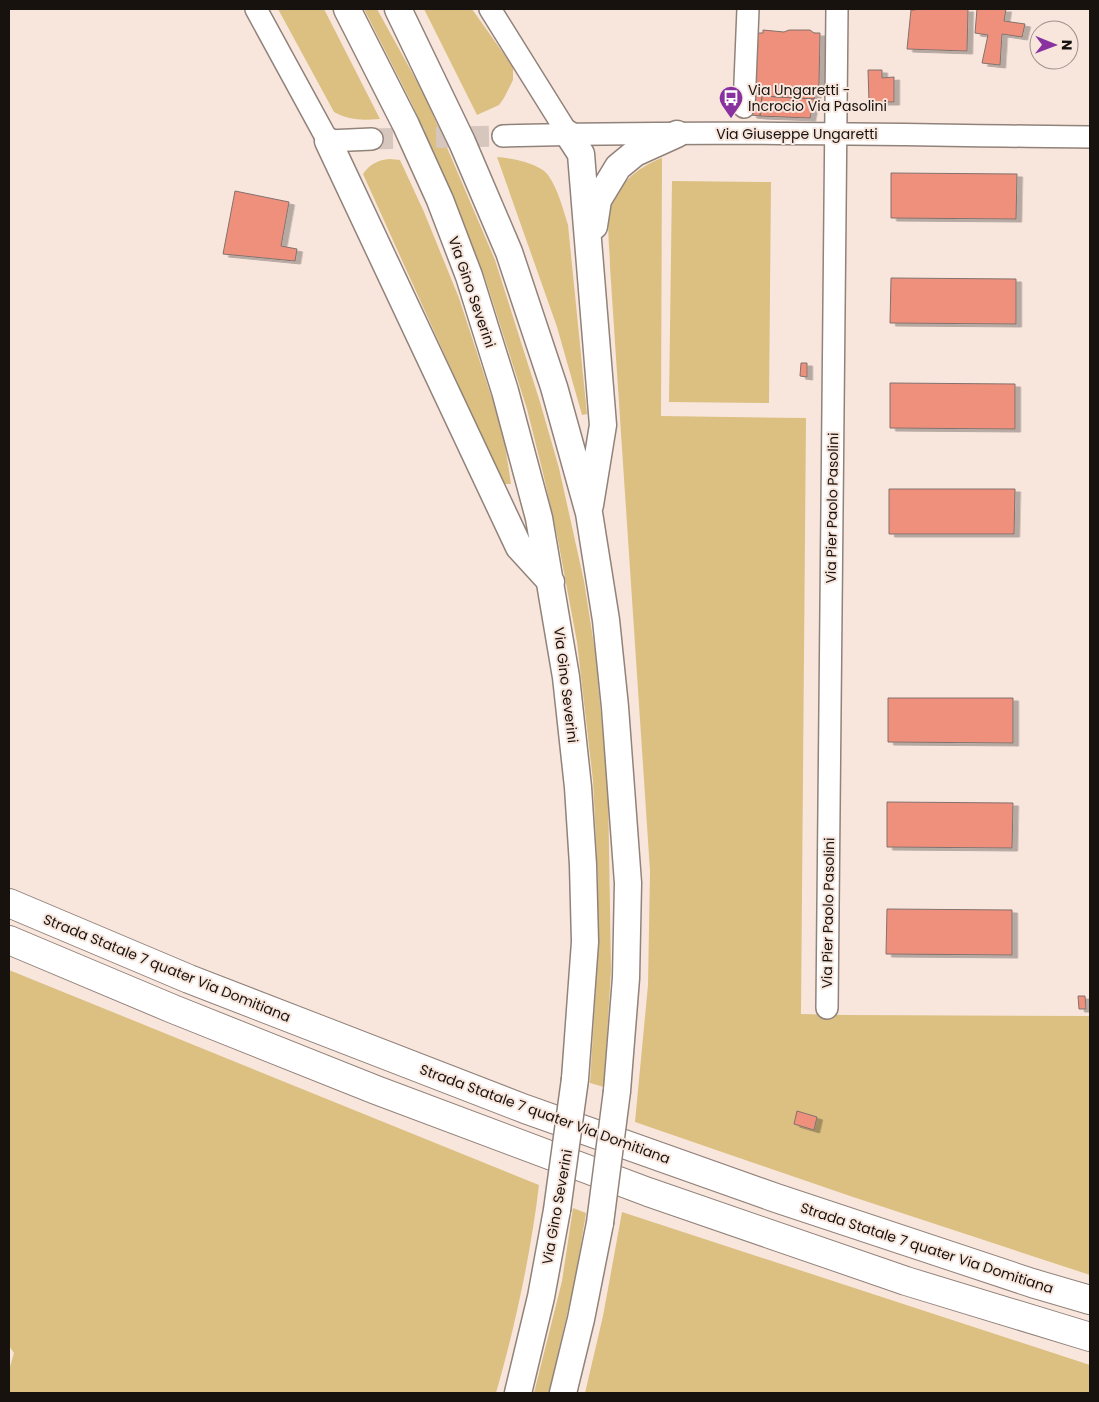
<svg xmlns="http://www.w3.org/2000/svg" width="1099" height="1402" font-family="Poppins,sans-serif">
<style>
.grass{fill:#dbc081}
.building{fill:#ef907d;stroke:#82716d;filter:url(#shadow)}
.lines{fill:none;stroke-linecap:round;stroke-linejoin:round}
.minor-tunnel{stroke:#d6c6be;stroke-width:21;stroke-dasharray:21 11;stroke-linecap:butt}
.minor-casing{stroke:#91827a;stroke-width:24}
.tertiary-casing{stroke:#91827a;stroke-width:29}
.trunk-casing{stroke:#91827a;stroke-width:30}
.minor{stroke:#fff;stroke-width:21}
.tertiary{stroke:#fff;stroke-width:26}
.trunk{stroke:#fff;stroke-width:28}
.tertiary-bridge-casing{stroke:#91827a;stroke-width:29;stroke-linecap:butt}
.tertiary-bridge{stroke:#fff;stroke-width:26}
.labels{text-anchor:middle;dominant-baseline:central;stroke-width:4;stroke-linejoin:round;paint-order:stroke}
.poi-label{font-size:14px;fill:#17120e;stroke:#f8e6dd;text-anchor:start}
.street-label{font-size:14px;fill:#17120e;stroke:#f8e6dd}
</style>
<defs>
<filter id="shadow"><feDropShadow dx="5.5" dy="3" stdDeviation="0" flood-color="#0004"/></filter>
</defs>
<rect width="100%" height="100%" fill="#f8e6dd"/>
<path class="grass" d="M278 9H324L380 119C363 120 350 121 334 112Z
M364 9H377L425 96 495 260 540 402 559 468 584 581 595 651 608 788 611 970 604 1087 590 1083 597 967 598 880 593 781 577 642 557 535 543 473 527 409 485 278 413 106Z
M424 9H472L513 67V80L504 98 499 105 477 115Z
M497 157C510 158 539 163 548 175 558 189 563 209 568 225L587 414 582 415 557 327Z
M662 158 661 416 806 418 801 1014 846 1015 1090 1016V1275L853 1197 635 1122 648 985 650 871 610 267C610 251 607 233 609 216 612 188 637 167 662 158Z
M390 159 400 160 424 212 459 298 503 432 511 484H503L363 174C370 164 378 160 390 159Z
M672 181 771 182 769 403 669 402Z
M9 970 539 1185C531 1253 515 1327 496 1393H9V1370L14 1353 9 1346Z
M573 1208 586 1213 576 1275 549 1393H534L562 1281Z
M622 1212 1090 1365V1393H585L603 1316Z"/>
<path class="building" d="M915 9H968L967 51 907 49 911 10H915Z
M977 9H1006L1004 21 1025 24 1022 37 1002 34 1000 65 982 63 988 35 975 33Z
M763 30 784 32 789 30H810L814 33H820L819 84 814 99 762 96 760 116 751 115 756 33H763Z
M868 70H882V78L894 77V102H869Z
M762 96 814 99 810 118 760 116Z
M891 173 1017 174 1016 219 891 218Z
M235 191 289 202 281 246 297 249 295 261 223 254Z
M891 278 1016 279V324L890 323Z
M801 363H807V377L800 376Z
M890 383 1015 384V429L890 428Z
M889 489H1015L1014 534H889Z
M888 698H1013V743L888 742Z
M887 802 1013 803 1012 848 887 847Z
M887 909 1012 910V955L886 954Z
M1078 996H1085L1086 1009H1079Z
M797 1111 817 1117 814 1130 794 1124Z"/>
<g class="lines">
<path class="minor-tunnel" d="M372 139 503 136"/>
<defs>
<path id="minor" d="M256 9 328 141 372 139
M490 9 568 134
M744 107 748 9
M503 136C699 130 895 135 1090 137
M827 1008 837 9"/>
<path id="tertiary" d="M347 9 406 125 440 200 469 276 505 391 539 518 566 677 578 787 583 865 585 942 575 1079
M398 9 462 142 509 252 554 387 589 513 606 620 615 707 628 883 626 978 617 1091
M568 134 581 154 603 425 590 505
M328 141 519 547 551 582
M594 226 598 200 618 167 635 153 677 134
M518 1393 541 1297 557 1210
M563 1393 581 1319 600 1223"/>
<path id="trunk" d="M9 903 189 979 525 1109 776 1198 1032 1283 1090 1300
M9 940 173 1009 376 1090 648 1192 906 1281 1090 1337"/>
</defs>
<use href="#minor" class="minor-casing"/>
<use href="#tertiary" class="tertiary-casing"/>
<use href="#trunk" class="trunk-casing"/>
<use href="#minor" class="minor"/>
<use href="#tertiary" class="tertiary"/>
<use href="#trunk" class="trunk"/>
<defs>
<path id="tertiary-bridge" d="M557 1210 575 1079
M600 1223 617 1091"/>
</defs>
<use href="#tertiary-bridge" class="tertiary-bridge-casing"/>
<use href="#tertiary-bridge" class="tertiary-bridge"/>
</g>
<defs>
<symbol id="bus-pin" viewBox="-11 -11 22 30"><path d="M0 17L-7.5 6A9.5 9.5 0 1 1 7.5 6Z" fill="#89329f" stroke="#f8e6dd"/><path d="M-5-6H5V4H4V6H2V4H-2V6H-4V4H-5ZM-3.5-4V0h7V-4ZM-3.5 1.2v1.5H-2V1.2ZM2 1.2v1.5H3.5V1.2Z" fill="#fff"/></symbol>
</defs>
<g fill-rule="evenodd">
<use href="#bus-pin" x="717" y="84" width="28" height="38"/>
</g>
<g class="labels">
<g class="poi-label">
<text x="748" y="90">Via Ungaretti -<tspan x="748" dy="16">Incrocio Via Pasolini</tspan></text>
</g>
<g class="street-label">
<text x="797" y="134">Via Giuseppe Ungaretti</text>
<text transform="translate(472 292) rotate(71)">Via Gino Severini</text>
<text transform="translate(832 508) rotate(-89)">Via Pier Paolo Pasolini</text>
<text transform="translate(566 685) rotate(83)">Via Gino Severini</text>
<text transform="translate(828 913) rotate(-89)">Via Pier Paolo Pasolini</text>
<text transform="translate(167 968) rotate(22)">Strada Statale 7 quater Via Domitiana</text>
<text transform="translate(545 1114) rotate(20)">Strada Statale 7 quater Via Domitiana</text>
<text transform="translate(557 1207) rotate(-80)">Via Gino Severini</text>
<text transform="translate(927 1248) rotate(18)">Strada Statale 7 quater Via Domitiana</text>
</g>
</g>
<rect width="1099" height="1402" fill="none" stroke="#17120e" stroke-width="20"/>
<g transform="translate(1054 45) rotate(91)"><circle r="24" fill="#f8e6dd" stroke="#9e918a"/>
<path d="M0-4L9 19L0 12L-9 19Z" fill="#89329f"/>
<text y="-8" font-size="14" font-weight="bold" text-anchor="middle" fill="#17120e">N</text>
</g>
</svg>
